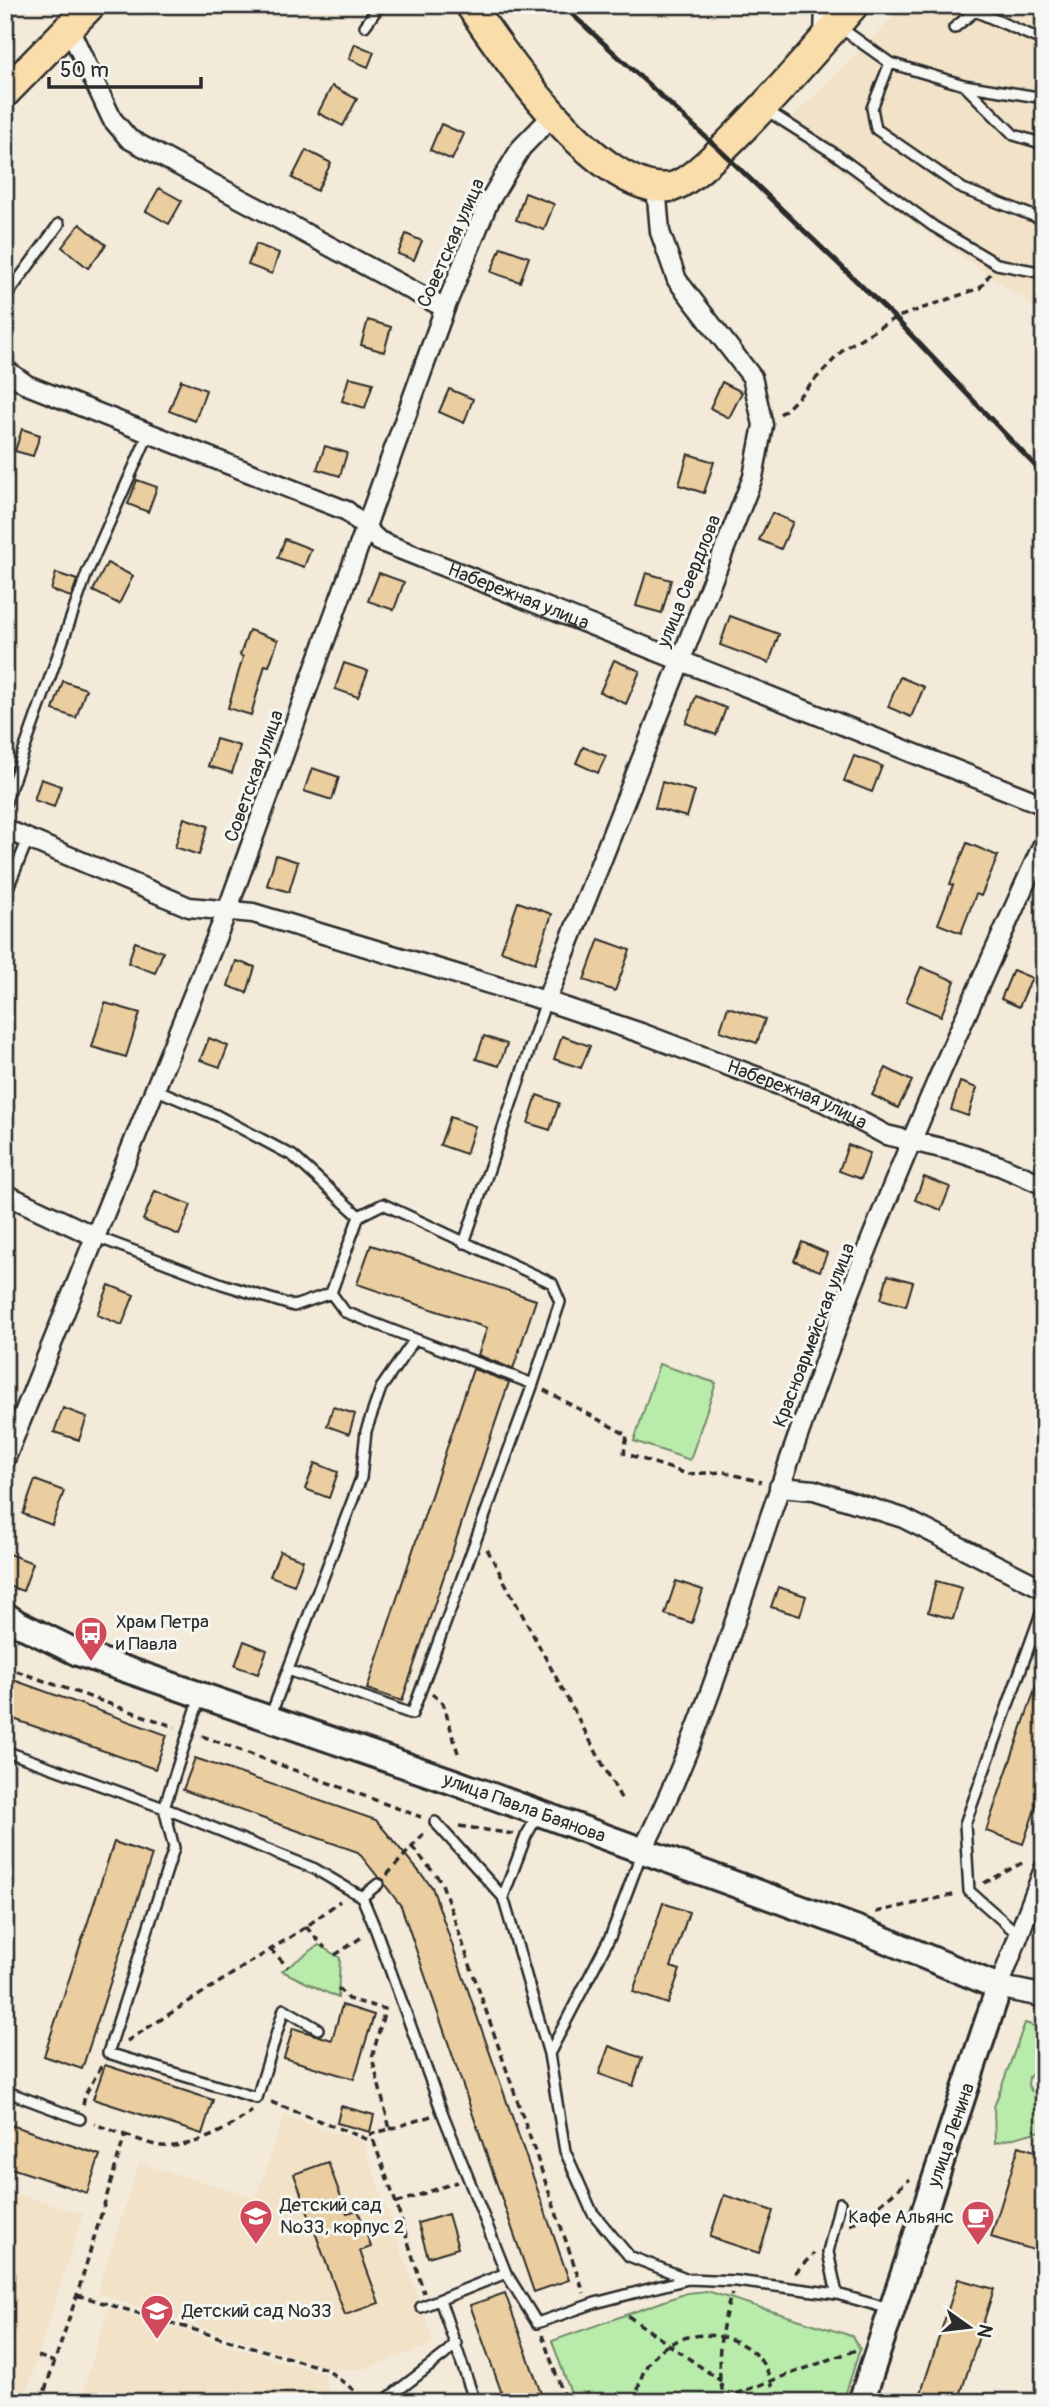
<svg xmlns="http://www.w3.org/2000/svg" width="1049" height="2407" font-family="Pangolin,sans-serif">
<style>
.built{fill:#f1e2c8}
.green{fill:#b9ebab;stroke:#728b6b;stroke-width:2}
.building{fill:#ebce9f;stroke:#2b2b2b;stroke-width:2}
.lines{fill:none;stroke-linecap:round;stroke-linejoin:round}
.service-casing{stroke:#2b2b2b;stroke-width:14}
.minor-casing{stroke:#2b2b2b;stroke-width:23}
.tertiary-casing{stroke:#2b2b2b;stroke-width:26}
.secondary-casing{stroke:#2b2b2b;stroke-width:30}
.trunk-casing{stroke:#2b2b2b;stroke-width:33}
.path{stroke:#2b2b2b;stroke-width:3.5;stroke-dasharray:7 5;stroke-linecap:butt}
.service{stroke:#f6f6f2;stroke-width:9}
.minor{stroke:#f6f6f2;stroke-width:18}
.tertiary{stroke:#f6f6f2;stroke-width:21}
.secondary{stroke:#f6f6f2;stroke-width:24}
.trunk{stroke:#f9deab;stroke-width:28}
.rail{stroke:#2b2b2b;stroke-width:5}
.labels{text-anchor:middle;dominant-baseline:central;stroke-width:6;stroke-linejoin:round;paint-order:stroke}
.street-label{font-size:19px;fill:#2b2b2b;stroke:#f6f6f2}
.poi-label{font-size:19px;fill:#2b2b2b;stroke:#f6f6f2;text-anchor:start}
</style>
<rect width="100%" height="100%" fill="#f3ead9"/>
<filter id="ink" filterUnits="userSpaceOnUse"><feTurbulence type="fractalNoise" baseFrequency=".0143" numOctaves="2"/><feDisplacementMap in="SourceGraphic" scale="14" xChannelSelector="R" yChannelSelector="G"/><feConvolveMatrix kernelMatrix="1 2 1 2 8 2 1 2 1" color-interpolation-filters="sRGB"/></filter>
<g filter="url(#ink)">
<path class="built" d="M906 5H1044V314L781 129Z
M284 2116 363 2142 434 2344 359 2370 326 2367 97 2293 139 2163 256 2198Z
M5 2190 83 2214 23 2402H5Z
M108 2308 323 2374 333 2402H80Z"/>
<path class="green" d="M659 1364 716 1383 690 1460 634 1441Z
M319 1945 340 1958 338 1998 282 1971Z
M1025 2023 1044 2029V2071H1035L1029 2077 1028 2085 1032 2092 1040 2094 1044 2093V2130L995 2143 994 2107Z
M707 2291 852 2336 860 2349 843 2402H574L552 2341 687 2293Z"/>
<path class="building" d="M355 44 374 52 368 67 349 59Z
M332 86 357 99 343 126 318 113Z
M441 124 464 134 452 160 430 150Z
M306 150 331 163 317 191 292 178Z
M159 188 182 201 169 224 146 211Z
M525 193 554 204 544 230 516 220Z
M80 224 106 245 88 268 62 247Z
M406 234 422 241 414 260 398 254Z
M256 244 279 253 272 274 248 265Z
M501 247 529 257 520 282 491 272Z
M368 320 391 327 384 352 361 345Z
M349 377 373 383 365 408 342 401Z
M181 380 206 390 195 421 169 411Z
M722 382 742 392 729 418 710 408Z
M449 389 473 399 464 423 439 412Z
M22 429 40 435 33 456 15 451Z
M325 446 347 453 340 476 317 469Z
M688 454 714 462 704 493 679 485Z
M137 480 157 487 148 512 128 504Z
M772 513 793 522 781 549 759 540Z
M285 539 311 549 304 567 278 558Z
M107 563 133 576 119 604 93 591Z
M56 573 77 580 71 597 51 590Z
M379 573 404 582 394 610 368 601Z
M646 573 671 580 662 613 636 606Z
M730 616 779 634 769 663 720 645Z
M249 630 278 640 269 666 265 665 251 715 228 708 243 657 240 655Z
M614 660 640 671 626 704 600 692Z
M344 663 368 671 358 697 335 689Z
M900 677 924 687 911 717 888 707Z
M63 681 86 689 76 718 53 710Z
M696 696 726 708 716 735 686 723Z
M216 739 240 746 232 773 208 766Z
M583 747 606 756 598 773 576 763Z
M854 756 882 766 872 792 844 781Z
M312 768 339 777 332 800 304 791Z
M41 779 61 786 54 807 34 800Z
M662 782 695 791 687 817 655 808Z
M184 818 208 826 199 855 175 847Z
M967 843 998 856 981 896 976 894 961 933 938 924 953 885 950 884Z
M276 855 298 862 289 892 267 885Z
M518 902 552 914 535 963 501 951Z
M599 939 630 950 615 991 584 980Z
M135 942 163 952 155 973 128 963Z
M236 961 255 967 247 993 228 986Z
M921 967 955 981 941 1016 906 1001Z
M1013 970 1032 978 1019 1007 1001 999Z
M105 1003 140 1013 126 1057 92 1047Z
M728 1007 765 1019 757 1043 720 1031Z
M484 1036 507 1044 499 1066 476 1059Z
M562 1036 590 1046 581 1068 554 1059Z
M209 1038 228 1046 220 1067 200 1060Z
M886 1068 912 1081 898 1108 872 1095Z
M960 1082 977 1088 968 1116 951 1110Z
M537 1095 559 1103 550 1130 528 1123Z
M450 1117 475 1126 466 1154 440 1145Z
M848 1145 870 1153 861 1179 839 1171Z
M924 1177 950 1187 941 1210 915 1200Z
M155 1191 191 1205 179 1235 143 1220Z
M802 1242 827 1253 820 1271 794 1261Z
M371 1245 536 1300 513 1369 478 1355 487 1328 357 1284Z
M888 1275 913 1282 906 1306 881 1299Z
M109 1285 134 1295 122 1325 97 1315Z
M473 1369 509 1382 402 1701 367 1689Z
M333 1407 355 1414 349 1434 327 1426Z
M63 1408 87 1417 79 1440 54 1432Z
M315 1463 338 1472 329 1498 305 1489Z
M35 1480 64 1491 52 1525 23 1514Z
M280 1551 303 1560 294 1585 270 1576Z
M9 1554 33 1563 23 1591 5 1585V1564Z
M676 1581 703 1590 692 1623 665 1614Z
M936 1581 962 1588 953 1619 928 1612Z
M778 1587 806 1596 800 1616 771 1607Z
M244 1641 267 1650 258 1674 235 1666Z
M1041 1672 1044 1673V1783L1023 1844 986 1831Z
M5 1677 167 1735 155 1769 5 1716Z
M195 1758 376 1820 432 1887 569 2280 534 2292 401 1906 385 1885 384 1880 378 1877 358 1852 183 1790Z
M114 1842 152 1855 82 2069 44 2056Z
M663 1903 689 1912 671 1967 680 1970 668 2004 633 1992Z
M342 2005 374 2015 354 2079 284 2058 293 2028 332 2040Z
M609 2046 642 2058 633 2086 599 2074Z
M105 2065 213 2100 202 2134 93 2099Z
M341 2106 374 2115 370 2132 337 2123Z
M5 2123 100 2155 87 2193 5 2166Z
M1019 2146 1044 2154V2253L991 2237Z
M328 2162 347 2213 358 2210 371 2247 360 2251 379 2303 345 2315 294 2174Z
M724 2195 773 2211 759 2253 710 2237Z
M448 2214 458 2248 428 2257 418 2223Z
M958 2279 994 2289 958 2402H918Z
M505 2293 544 2402H505L470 2305Z"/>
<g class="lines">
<defs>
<path id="service" d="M975 11 1044 41
M365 26 380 5
M838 26 890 63 964 85 1044 98
M954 28 975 11 976 7
M890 63 872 108 876 129 963 189 1044 220
M964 85 1014 135 1044 144
M766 110 835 154 933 226 997 264 1044 273
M5 298 59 224
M5 804 87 573 149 433
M5 895 28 839
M155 1089 216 1115 293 1156 359 1216
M94 1236 222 1284 294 1306 331 1293
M464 1243 546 1001
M331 1293 345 1312 415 1339
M288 1670 412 1714 533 1384 560 1302 552 1283 383 1204 359 1216 331 1293
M200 1697 164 1808 174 1848 108 2053 257 2098 284 2009 318 2029
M270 1717 361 1478 366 1431 381 1388 415 1339 533 1384
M5 1751 164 1808 315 1869 362 1897 375 1928 442 2112 506 2273 421 2307
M538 1815 526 1836 503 1897 549 2054
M435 1822 503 1897
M642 1852 611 1935 549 2054 565 2151 592 2212 629 2256 688 2279
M362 1897 378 1884
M1019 1935 969 1891 965 1824 1044 1605
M5 2091 80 2119
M840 2203 828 2252 837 2294 890 2309
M506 2273 537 2323 595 2303 688 2279 736 2281 837 2294
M440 2300 475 2402
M383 2402 444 2355 456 2343"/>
<g id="minor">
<path d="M69 28 112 119 129 139 445 308"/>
<path d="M824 40 825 5"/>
<path id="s1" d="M5 369 27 385 347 511 379 541 1044 805"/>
<path id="s2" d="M5 829 189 907 253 913 546 1001 641 1033 824 1102 886 1135 958 1152 1000 1166 1044 1185"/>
<path d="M546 1001 753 477 763 425 752 377 677 280 660 232 656 186"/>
<path d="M5 1194 94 1236"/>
<path d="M5 1460 227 911 445 308 488 203 521 148 553 115"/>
<path d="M779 1487 814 1490 903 1518 1044 1589"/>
<path d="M642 1851C692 1754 726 1649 760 1546 781 1483 803 1422 825 1360 889 1184 966 1013 1044 842"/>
<path d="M999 1987 1044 1869"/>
</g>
<path id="tertiary" d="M999 1987 1044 1996"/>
<g id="secondary">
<path id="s3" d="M5 1615 17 1623 78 1653 451 1781 866 1932 999 1987 861 2402"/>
</g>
<path id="trunk" d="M470 5C504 56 602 198 671 187 703 182 826 37 854 5
M5 93 91 5"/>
</defs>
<use href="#service" class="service-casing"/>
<use href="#minor" class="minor-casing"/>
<use href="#tertiary" class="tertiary-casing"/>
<use href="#secondary" class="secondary-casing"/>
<use href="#trunk" class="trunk-casing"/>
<path class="path" d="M780 414 787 409 845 348 895 318 980 288 990 274
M544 1390 627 1435 624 1453 687 1474 724 1472 761 1482
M487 1549 623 1802
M5 1667 175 1727
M432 1694 443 1703 458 1753
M202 1736 421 1817
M459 1826 514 1834
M412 1847 441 1881 584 2293
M387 1875 426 1831
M984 1883 1026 1861
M876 1912 957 1894
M306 1927 325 1948
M270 1949 288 1967
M335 1955 362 1937
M338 1988 348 1999 385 2009 372 2058 390 2129 371 2134 396 2203 424 2293
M127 2041 306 1927 340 1901
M271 2102 374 2142
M83 2105 85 2095 102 2065
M390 2129 431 2116
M125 2135C136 2138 150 2145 162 2146 192 2149 229 2129 252 2111
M396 2203 457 2182
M850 2225 867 2215 910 2179
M795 2273 814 2253
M77 2295 326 2369 368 2401
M628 2316 721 2381
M542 2335 566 2402
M38 2356 54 2362
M41 2402 77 2295 125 2135 94 2124
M636 2402C638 2387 641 2373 650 2361 677 2326 735 2327 761 2361 770 2373 773 2387 776 2402
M713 2402 856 2350
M726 2402C713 2369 721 2325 732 2293"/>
<use href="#service" class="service"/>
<use href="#minor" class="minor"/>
<use href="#tertiary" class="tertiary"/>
<use href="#secondary" class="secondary"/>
<use href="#trunk" class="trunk"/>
<path class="rail" d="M562 5 721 151 895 318 1044 475"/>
</g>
</g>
<defs>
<symbol id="bus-pin" viewBox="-11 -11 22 30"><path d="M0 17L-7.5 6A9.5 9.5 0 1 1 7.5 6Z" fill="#d1495b" stroke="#f6f6f2"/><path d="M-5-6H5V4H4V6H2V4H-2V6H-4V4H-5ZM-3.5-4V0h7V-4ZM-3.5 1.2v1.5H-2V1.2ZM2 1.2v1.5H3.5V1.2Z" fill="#fff"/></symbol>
<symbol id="school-pin" viewBox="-11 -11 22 30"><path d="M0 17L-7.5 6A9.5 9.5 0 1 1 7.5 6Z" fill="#d1495b" stroke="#f6f6f2"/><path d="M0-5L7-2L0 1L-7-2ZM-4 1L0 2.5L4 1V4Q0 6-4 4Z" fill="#fff"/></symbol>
<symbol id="cafe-pin" viewBox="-11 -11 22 30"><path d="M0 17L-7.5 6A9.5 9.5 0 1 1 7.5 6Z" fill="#d1495b" stroke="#f6f6f2"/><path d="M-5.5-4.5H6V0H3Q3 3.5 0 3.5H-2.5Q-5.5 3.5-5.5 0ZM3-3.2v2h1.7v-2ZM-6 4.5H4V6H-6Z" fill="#fff"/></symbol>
</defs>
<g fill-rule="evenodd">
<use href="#bus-pin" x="72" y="1614" width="38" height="52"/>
<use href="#school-pin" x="237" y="2197" width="38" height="52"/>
<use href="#cafe-pin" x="959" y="2198" width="38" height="52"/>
<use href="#school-pin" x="138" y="2292" width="38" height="52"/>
</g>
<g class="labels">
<g class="street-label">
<text transform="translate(451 243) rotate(-66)">Советская улица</text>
<text transform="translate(689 581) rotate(-68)">улица Свердлова</text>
<text stroke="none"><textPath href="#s1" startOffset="565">Набережная улица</textPath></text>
<text transform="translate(254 776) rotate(-70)">Советская улица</text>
<text stroke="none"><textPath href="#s2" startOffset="838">Набережная улица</textPath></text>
<text transform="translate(814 1335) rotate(-69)">Красноармейская улица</text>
<text stroke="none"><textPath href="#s3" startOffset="555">улица Павла Баянова</textPath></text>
<text transform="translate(951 2135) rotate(-71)">улица Ленина</text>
</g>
<g class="poi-label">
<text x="116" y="1622">Храм Петра<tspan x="116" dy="22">и Павла</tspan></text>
<text x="280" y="2205">Детский сад<tspan x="280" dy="22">№33, корпус 2</tspan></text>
<text x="954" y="2217" text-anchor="end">Кафе Альянс</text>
<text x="182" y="2311">Детский сад №33</text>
</g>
</g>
<rect width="1049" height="2407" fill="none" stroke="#f6f6f2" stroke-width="28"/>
<rect x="14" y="14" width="1021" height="2379" fill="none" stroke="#2b2b2b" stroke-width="2.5" filter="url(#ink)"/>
<g transform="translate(969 2327) rotate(104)" stroke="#f6f6f2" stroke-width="5" paint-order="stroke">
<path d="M0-5L12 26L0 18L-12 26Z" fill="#2b2b2b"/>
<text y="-10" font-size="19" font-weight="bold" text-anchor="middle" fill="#2b2b2b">N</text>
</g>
<path d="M49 77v10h152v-10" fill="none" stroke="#2b2b2b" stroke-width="3.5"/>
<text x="60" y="77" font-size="21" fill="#2b2b2b" stroke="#f6f6f2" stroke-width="5" paint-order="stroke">50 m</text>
</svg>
